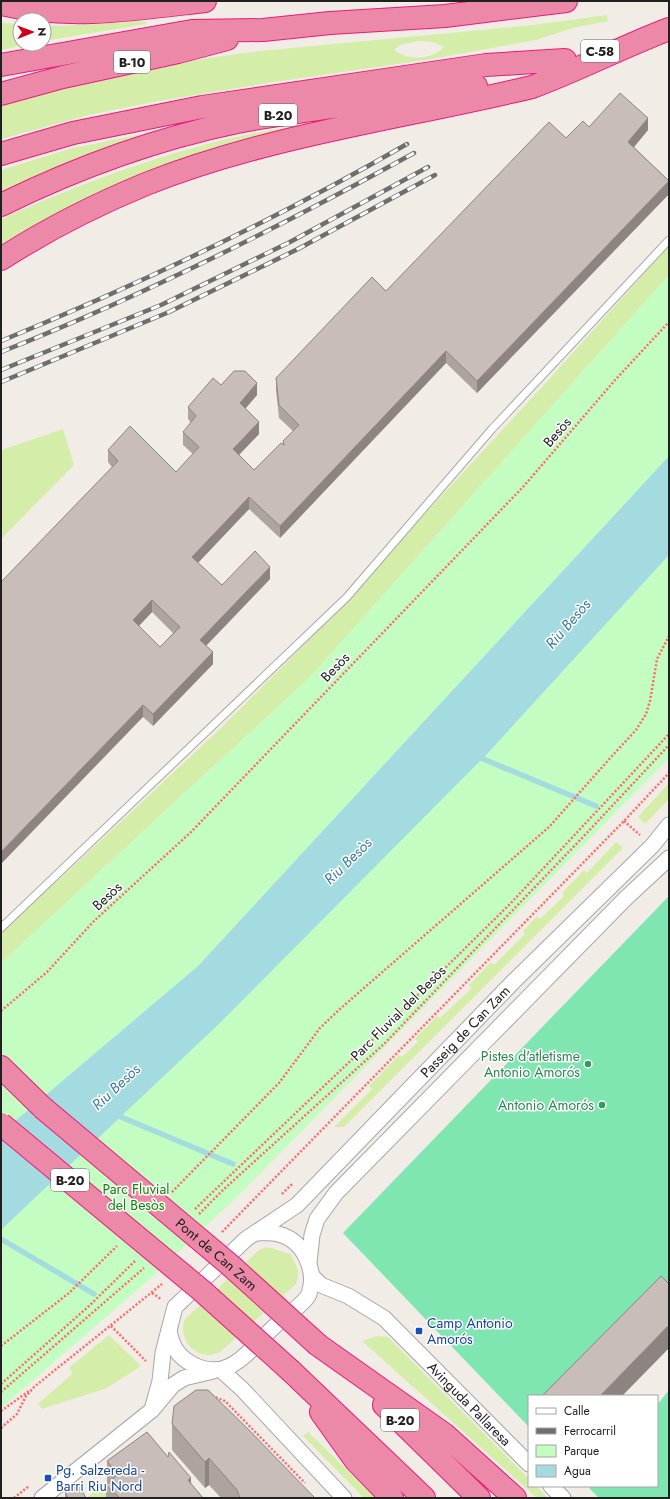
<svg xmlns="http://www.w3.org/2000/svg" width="670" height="1499" font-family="Jost,sans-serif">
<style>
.grass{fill:#d4eea9;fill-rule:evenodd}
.park{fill:#c4fdc1}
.pitch{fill:#7fe5b1}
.water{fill:#a4dbe1}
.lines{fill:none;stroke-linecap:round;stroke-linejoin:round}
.stream{stroke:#a4dbe1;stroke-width:5.5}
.lane-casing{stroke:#a7a7a7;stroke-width:9}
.street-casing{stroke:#a7a7a7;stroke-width:17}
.highway-casing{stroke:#e71b7b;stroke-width:24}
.path{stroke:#ff696c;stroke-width:2.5;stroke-dasharray:2 2;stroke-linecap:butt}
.lane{stroke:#fff;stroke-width:7}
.street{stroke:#fff;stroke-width:15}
.highway{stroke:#ed89a8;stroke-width:22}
.rail-casing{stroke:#6e6e6e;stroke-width:4.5}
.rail{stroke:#fff;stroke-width:3;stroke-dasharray:9;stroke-linecap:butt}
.highway-bridge-casing{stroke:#e71b7b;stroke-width:24;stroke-linecap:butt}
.highway-bridge{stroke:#ed89a8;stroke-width:22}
.wall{fill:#ada39f;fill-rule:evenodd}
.shaded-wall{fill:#8d8482}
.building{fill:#c9bdb9;stroke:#8d8482;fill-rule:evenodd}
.leisure-dot{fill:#2e9e5b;stroke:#fff;stroke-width:1.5}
.transit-dot{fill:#1a4fb4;stroke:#fff;stroke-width:1.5}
.labels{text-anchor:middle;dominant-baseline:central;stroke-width:3;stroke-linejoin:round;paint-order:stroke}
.shield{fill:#fff;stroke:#636363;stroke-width:1}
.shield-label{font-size:13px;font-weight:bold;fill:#202020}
.street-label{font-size:14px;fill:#202020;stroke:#fff}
.leisure-label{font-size:14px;fill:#27864d;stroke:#fff;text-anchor:end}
.park-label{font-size:14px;fill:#0a8804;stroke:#fff}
.transit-label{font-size:14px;fill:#164399;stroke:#fff;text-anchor:start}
.water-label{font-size:15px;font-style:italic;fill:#3d7a9e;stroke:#fff}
</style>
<rect width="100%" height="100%" fill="#f1ece6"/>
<path class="grass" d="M607 15 608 21 573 28 536 40 426 60 274 82 153 102 89 115 1 139V106L121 73 187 61 260 51 533 25ZM418 41 433 42 444 47C431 60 408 61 394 50L400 45Z
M146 21V24L44 41V25L61 26Z
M1 23 20 24V44H30L1 50Z
M294 126 296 130 1 254V219C96 177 191 142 294 126Z
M143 134 51 170 1 194V170L73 148Z
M669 246V275L311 676 1 963V931L64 875 222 727 304 645 552 376Z
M63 429 74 465 1 539V450Z
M669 783V799L645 824 638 817Z
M616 842 623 848 344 1127H334L372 1089 369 1086 399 1055 402 1057 418 1042 415 1039 437 1016 440 1018 472 988 469 985 491 962 494 965 525 934 523 931 537 916 540 919 564 896 562 893 584 870 587 873Z
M267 1247 290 1254C296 1265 301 1271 296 1284L220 1352C217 1353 212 1355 208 1355 190 1354 178 1335 185 1319L259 1250Z
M109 1335 141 1366 107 1388 42 1409 38 1404 72 1374 70 1367Z
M376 1336 388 1337 529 1479V1486H536L548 1498H537L362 1341Z
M308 1432 376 1498H364L303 1436Z
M107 1482 118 1496 116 1498H86Z"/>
<path class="park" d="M669 275V456L198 966 1 1133V963L311 676Z
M669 555V758L241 1193 152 1277 1 1408V1230L221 1022 488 753Z"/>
<path class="pitch" d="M669 896V1348L622 1396H529V1427L343 1233Z
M669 1390V1498H599L589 1488 590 1486H657V1405Z"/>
<path class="water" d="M669 456V555L488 753 221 1022 1 1230V1133L198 966Z"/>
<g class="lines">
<path class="stream" d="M476 756 596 806
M114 1114 233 1164
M1 1239 94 1294"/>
<defs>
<path id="lane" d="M1 928 347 597 492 429 669 240"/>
<g id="street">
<path d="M309 1262 312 1235 317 1219 336 1193 626 898 669 858"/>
<path id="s1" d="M312 1276 321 1285 348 1296 384 1318 529 1464"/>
<path d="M169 1330C172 1347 178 1357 194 1365 231 1383 250 1348 276 1325 283 1319 306 1302 309 1294 317 1271 304 1240 278 1234 272 1232 264 1233 257 1233"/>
<path d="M221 1370 242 1389 344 1498"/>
<path id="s2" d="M152 1410 160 1381 163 1353 175 1307 246 1239 297 1205 514 981 652 846 669 825"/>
<path d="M551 1486 563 1498"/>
<path d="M42 1498 152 1410 173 1385 184 1378 213 1371"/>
</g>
<path id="highway" d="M1 4C69 20 137 9 205 1
M1 65 192 31 263 30 330 23 445 16 566 1
M1 94 63 77 178 52 227 39
M1 154 73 133 202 107 486 65 565 60
M1 205C76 168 155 139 237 122 316 107 397 100 476 86
M1 259C46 230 95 205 146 184 269 135 403 118 532 87 578 70 622 47 669 29
M1 1067 43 1108
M318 1345 444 1434 515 1498
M291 1371 424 1498
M384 1405 479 1498
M321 1412 356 1461 392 1498"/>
</defs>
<use href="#lane" class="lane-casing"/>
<use href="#street" class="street-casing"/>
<use href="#highway" class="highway-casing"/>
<path class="path" d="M624 821 640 835
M1 1011 47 972 94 921 191 832 523 487 616 379 669 322
M172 1192 279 1083 320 1028 341 1008 549 827 612 756 636 730 646 714 650 701 657 659 669 636
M282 1194 293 1183
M195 1209 365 1047 510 904 669 734
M199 1214 223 1190 385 1043 584 836 669 745
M222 1232 624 821 669 773
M152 1293 161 1299
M111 1326 146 1361
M1 1346 69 1293 117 1246
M1 1384 89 1306 135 1261
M1 1392 144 1268
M212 1396 225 1401 305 1483
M1 1411 29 1391
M1 1428 17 1414 26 1396 34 1387 162 1284
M14 1498 29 1486"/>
<use href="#lane" class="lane"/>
<use href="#street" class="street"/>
<use href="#highway" class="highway"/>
<defs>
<path id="rail" d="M1 341C140 284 277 219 407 144
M1 352C143 296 280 227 414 153
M1 370 161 305 290 242 428 167
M1 382 169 312 298 249 435 175"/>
</defs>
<use href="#rail" class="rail-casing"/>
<use href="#rail" class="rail"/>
<defs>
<g id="highway-bridge">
<path id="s3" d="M43 1108 230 1265 318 1345"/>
<path d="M1 1124 201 1290 291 1371"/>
</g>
</defs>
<use href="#highway-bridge" class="highway-bridge-casing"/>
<use href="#highway-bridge" class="highway-bridge"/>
</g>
<path class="wall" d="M589 127 648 130 634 147 669 181V194L477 393 446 363 280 538 249 509 198 563 222 585 270 579 206 646 213 664 153 726 143 717 112 467 108 462V450L176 472 193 454 183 445V432L191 423 188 419V407L221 385 257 395 245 408 259 434 239 455 254 470 283 444V441L293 431 279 418 276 390V378L386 291 566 138ZM152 612 173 633 160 647 139 626Z
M172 1424 315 1498H221L209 1485 205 1488 172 1450Z
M107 1461 191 1484 203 1498H106V1485L108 1483 107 1482Z
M65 1492 86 1498H65Z"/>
<path class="shaded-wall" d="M648 118V130L628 154V142Z
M669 181V194L477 393V381Z
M446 351V363L280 538V526Z
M257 383V395L240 415V403Z
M259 422V434L233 461V449Z
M249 497V509L192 569V557Z
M270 567V579L200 652V640Z
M152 600V612L133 632V620Z
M213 652V664L153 726V714Z
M143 705V717L1 864V852Z
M669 1325V1348L622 1396H600Z
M209 1458V1485L205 1488V1462Z
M191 1478V1498L188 1480Z"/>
<path class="building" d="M620 93 648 118 628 142 669 181 477 381 446 351 280 526 249 497 192 557 222 585 255 551 270 567 200 640 213 652 153 714 143 705 1 852V582L118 461 108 450 130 426 176 472 199 447 183 432 196 416 188 407 213 378 221 385 234 371H245L257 383 240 403 259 422 233 449 254 470 281 443 284 445 283 441 299 425 279 405 276 378 372 277 386 291 549 122 566 138 583 121 589 127ZM152 600 180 627 160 647 133 620Z
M661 1276 669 1284V1325L600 1396H542Z
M196 1390H208L247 1428 315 1498H240L237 1490 209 1458 205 1462 172 1424 174 1406Z
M147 1432 168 1457 169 1452 191 1478 188 1480 203 1498H120L106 1485 118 1474 107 1461Z
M78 1483 86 1498H68L65 1492Z"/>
<g class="leisure-dot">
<circle cx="588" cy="1064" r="4"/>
<circle cx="602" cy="1105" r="4"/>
</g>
<g class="transit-dot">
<rect x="415" y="1327" width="8" height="8" rx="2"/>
<rect x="44" y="1474" width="8" height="8" rx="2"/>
</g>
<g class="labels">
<g class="shield">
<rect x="581" y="40" width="38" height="22" rx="3"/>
<rect x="114" y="51" width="36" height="22" rx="3"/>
<rect x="259" y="104" width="38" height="22" rx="3"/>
<rect x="51" y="1169" width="38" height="22" rx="3"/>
<rect x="381" y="1409" width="38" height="22" rx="3"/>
</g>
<g class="shield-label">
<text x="600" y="51">C-58</text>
<text x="132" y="62">B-10</text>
<text x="278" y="115">B-20</text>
<text x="70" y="1180">B-20</text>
<text x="400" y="1420">B-20</text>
</g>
<g class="street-label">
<text transform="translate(557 432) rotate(-49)">Besòs</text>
<text transform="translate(335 667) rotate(-46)">Besòs</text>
<text transform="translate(107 896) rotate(-43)">Besòs</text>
<text transform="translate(398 1013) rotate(-45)">Parc Fluvial del Besòs</text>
<text stroke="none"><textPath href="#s2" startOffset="507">Passeig de Can Zam</textPath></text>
<text stroke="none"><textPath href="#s3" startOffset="227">Pont de Can Zam</textPath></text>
<text stroke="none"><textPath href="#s1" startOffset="205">Avinguda Pallaresa</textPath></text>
</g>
<g class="leisure-label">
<text x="580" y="1056">Pistes d'atletisme<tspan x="580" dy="16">Antonio Amorós</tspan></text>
<text x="594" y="1105">Antonio Amorós</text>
</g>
<g class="park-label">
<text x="136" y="1189">Parc Fluvial<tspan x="136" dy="16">del Besòs</tspan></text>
</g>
<g class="transit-label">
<text x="427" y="1323">Camp Antonio<tspan x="427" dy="16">Amorós</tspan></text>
<text x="56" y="1470">Pg. Salzereda -<tspan x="56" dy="16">Barri Riu Nord</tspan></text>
</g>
<g class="water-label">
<text transform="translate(568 624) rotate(-49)">Riu Besòs</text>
<text transform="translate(348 861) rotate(-44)">Riu Besòs</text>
<text transform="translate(116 1087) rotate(-43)">Riu Besòs</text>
</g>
</g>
<rect width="670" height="1499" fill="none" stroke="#202020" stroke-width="4"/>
<rect x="528" y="1395" width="130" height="92" fill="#ffffff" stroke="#a6a6a6"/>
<rect x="536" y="1408" width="20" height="6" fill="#ffffff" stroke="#a6a6a6"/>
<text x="564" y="1415" font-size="12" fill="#202020">Calle</text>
<rect x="536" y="1428" width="20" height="6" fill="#6e6e6e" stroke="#a6a6a6"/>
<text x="564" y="1435" font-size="12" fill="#202020">Ferrocarril</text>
<rect x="536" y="1445" width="20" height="12" fill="#c4fdc1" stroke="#a6a6a6"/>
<text x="564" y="1455" font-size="12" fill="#202020">Parque</text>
<rect x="536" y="1465" width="20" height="12" fill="#a4dbe1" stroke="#a6a6a6"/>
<text x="564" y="1475" font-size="12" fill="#202020">Agua</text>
<g transform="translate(32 32) rotate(89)"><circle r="19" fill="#ffffff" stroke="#a6a6a6"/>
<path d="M0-3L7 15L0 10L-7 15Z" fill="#d0001a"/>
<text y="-6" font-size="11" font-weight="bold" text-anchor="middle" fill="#202020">N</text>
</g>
</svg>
